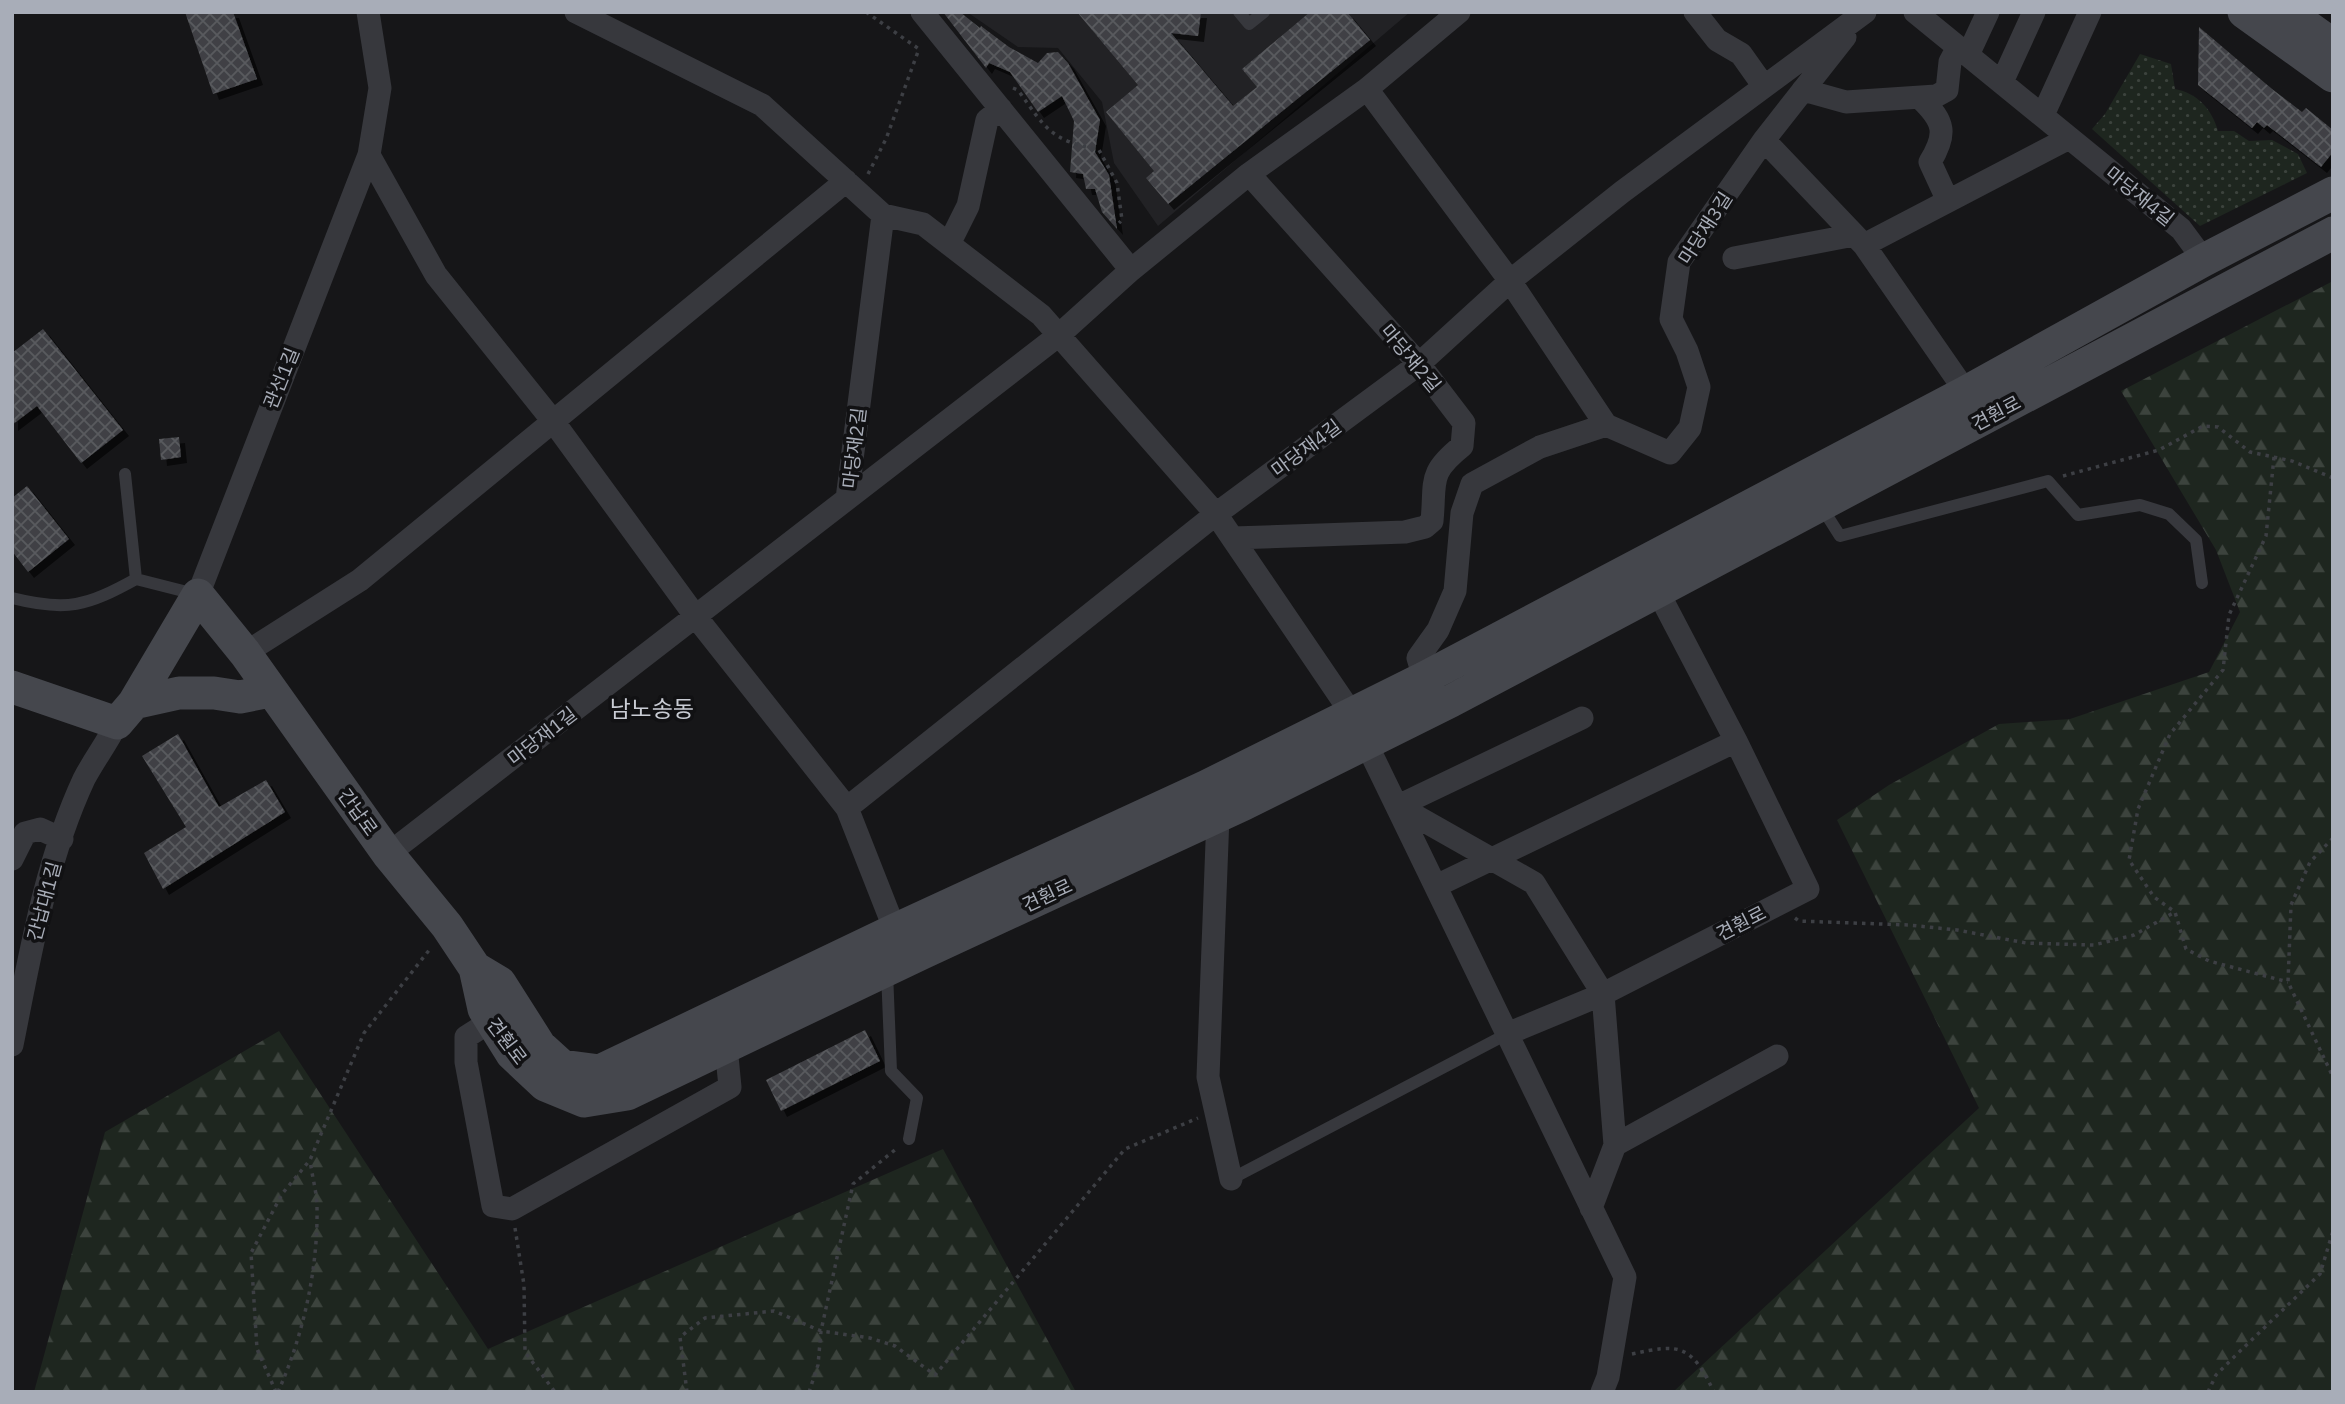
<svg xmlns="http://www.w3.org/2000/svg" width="2345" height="1404" font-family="'IBM Plex Sans','Noto Sans KR',sans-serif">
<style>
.built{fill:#222225}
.grass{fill:url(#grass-dots)}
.forest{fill:url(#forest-firs)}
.building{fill:url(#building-cross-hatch);filter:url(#shadow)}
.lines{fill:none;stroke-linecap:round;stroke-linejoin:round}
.path{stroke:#3d3f44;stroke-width:3.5;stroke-dasharray:3.5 5;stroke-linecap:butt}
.lane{stroke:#37383d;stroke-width:12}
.street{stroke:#37383d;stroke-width:23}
.secondary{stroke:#45474d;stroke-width:33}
.labels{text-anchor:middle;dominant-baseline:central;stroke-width:7;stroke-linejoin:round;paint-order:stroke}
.street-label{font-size:19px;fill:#a8adb8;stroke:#111113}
.quarter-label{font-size:23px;fill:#c9ccd4;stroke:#111113}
</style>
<defs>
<pattern id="grass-dots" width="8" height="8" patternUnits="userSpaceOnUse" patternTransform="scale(1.75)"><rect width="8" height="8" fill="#1e261f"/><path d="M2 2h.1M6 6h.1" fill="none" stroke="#3c433d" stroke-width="1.8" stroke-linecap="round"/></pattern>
<pattern id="forest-firs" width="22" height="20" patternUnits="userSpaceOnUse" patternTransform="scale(1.75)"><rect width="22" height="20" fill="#1e261f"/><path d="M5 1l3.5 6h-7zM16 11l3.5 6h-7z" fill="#3c433d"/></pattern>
<pattern id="building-cross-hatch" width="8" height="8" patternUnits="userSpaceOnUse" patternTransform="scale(1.75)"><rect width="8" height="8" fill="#404145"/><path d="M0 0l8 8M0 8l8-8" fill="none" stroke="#595a5e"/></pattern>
<filter id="shadow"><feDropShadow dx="6" dy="6" stdDeviation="0" flood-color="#0009"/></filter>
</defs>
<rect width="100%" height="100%" fill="#161618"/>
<path class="built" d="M967 12H1410L1158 226 1114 163 1102 102 1058 48 1018 47Z"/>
<path class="grass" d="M2140 54 2171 64 2175 89C2197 93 2212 109 2218 131H2234L2249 141 2272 140 2298 154 2307 173 2200 226 2092 129 2105 114Z"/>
<path class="forest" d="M2333 281V1392H1673L1979 1108 1837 820 1889 785 1999 724 2070 719 2209 672 2240 612 2216 550 2121 391Z
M279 1031 488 1349 943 1149 1076 1392H34L105 1132Z"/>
<path class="building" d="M185 12H233L257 79 213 94Z
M943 12H960L980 28 981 26 1009 47 1038 63 1047 53 1058 52 1068 63 1100 120 1095 152 1109 175 1117 229 1102 212 1095 189H1086L1083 174 1070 172 1074 121 1062 96 1038 112 1010 72 989 63 986 68Z
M1077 12H1201L1198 36 1171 33 1233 106 1257 87 1242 69 1310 12H1347L1370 40 1168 204 1146 178 1154 171 1106 112 1138 85Z
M2199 27 2272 89 2302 112 2306 108 2333 130V152L2321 167 2267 125 2264 128 2257 122 2252 128 2198 85Z
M43 329 123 430 81 463 37 406 12 425V353Z
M179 437 181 457 161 460 159 439Z
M27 486 69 539 28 572 12 551V498Z
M178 734 219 807 266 780 285 812 163 889 144 853 186 827 142 756Z
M865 1030 880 1061 781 1111 766 1080Z"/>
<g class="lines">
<path class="path" d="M866 12 919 49
M1013 88 1018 90C1046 129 1050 140 1099 150L1117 183 1122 220 1119 223
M868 174 886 139 919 49
M2274 457 2266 536 2229 615 2223 670 2170 734 2138 809 2129 860 2154 897 2175 912 2186 949 2209 961 2288 982
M2063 476 2159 450 2203 426 2218 427 2250 452 2292 461 2333 478
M2333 838 2310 862 2291 905 2288 982 2333 1077
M1795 918 1799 921 1908 925 1957 930 2026 943 2094 945 2134 935 2175 912
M515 1228 524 1285 525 1352 555 1392
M1632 1354C1681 1343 1691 1345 1714 1392
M276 1392 257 1349 251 1253 282 1194 310 1160 364 1033 430 949
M278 1392C303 1336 318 1270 317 1208 317 1193 312 1176 310 1160
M687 1392 680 1337 705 1318 774 1311 821 1331 853 1184 896 1149
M809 1392 818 1365 821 1331 870 1338 895 1346 935 1375 1125 1149 1198 1118
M2208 1392 2216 1375 2235 1356 2320 1274 2333 1231"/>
<path class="lane" d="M1239 12 1249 24 1264 12
M125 474 136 579
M1821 506 1840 536 2048 481 2078 515 2140 505 2169 514 2196 540 2202 583
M12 598C67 612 87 606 136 579L195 594
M887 972 891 1071 917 1098 909 1139
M1231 1179 1507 1034"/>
<path class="street" d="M576 12 762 105 883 215 923 224 1041 315 1216 514 1352 714 1625 1277 1608 1377 1602 1392
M922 12 1131 270
M1695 12 1717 40 1741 54 1763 85
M1915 12 2181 229 2204 260
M1968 55 1988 12
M2002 82 2034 12
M1367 89 1510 281 1606 425 1670 453 1690 428 1699 387 1687 351 1671 319 1679 262 1764 140 1845 37
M1803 90 1846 102 1936 96 1947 90 1950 62 1958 47
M1921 99C1945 122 1947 134 1930 162L1948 201
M2043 115 2090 12
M1764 140 1864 245 1966 392
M369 155 436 275 553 421 696 617 847 808 895 930
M949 244 968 206 987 120 1001 109
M1864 245 2069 138
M1734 258 1854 235
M847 499 883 215
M1233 538 1405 532 1425 527 1432 521C1436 481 1427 474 1462 446L1464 423 1419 364 1249 174
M198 595 369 155 380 88 368 12
M245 653 360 580 846 181
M1424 678 1418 658 1438 630 1455 591 1462 513 1472 484 1540 447 1606 425
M1213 806 1218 816 1208 1077 1231 1179
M1398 806 1534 883 1603 994 1615 1145
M1398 806 1582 718
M847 808 1216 514 1419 364 1510 281 1622 192 1865 12
M388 854 1059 335 1131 270 1249 174 1367 89 1459 12
M12 859 25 833 40 829 62 839
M1436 886 1736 741
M491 1021 466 1037V1062L493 1206 512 1209 730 1087 726 1046
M1507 1034 1603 994 1808 889 1736 741 1657 590
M12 1045C30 956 45 863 84 779 94 760 107 743 117 723
M1591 1208 1615 1145 1777 1056"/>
<path class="secondary" d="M2244 12 2333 76
M2287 12 2333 45
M12 687 117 723 134 703 198 595 245 653 388 854 447 926 475 968 484 1009 512 1054 545 1085 584 1101 627 1094 922 953 1244 804 1451 701 2333 233
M134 703 179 693H214L240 697 270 691
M475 968 500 983 540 1046 562 1066 600 1071 895 930 1205 787 1424 678 1966 392 2204 260 2333 193"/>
</g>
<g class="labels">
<g class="street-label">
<text transform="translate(2140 196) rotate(39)">마당재4길</text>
<text transform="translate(1705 228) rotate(-57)">마당재3길</text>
<text transform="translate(1411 358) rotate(50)">마당재2길</text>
<text transform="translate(281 378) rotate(-68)">관선1길</text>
<text transform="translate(1996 413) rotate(-28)">견훤로</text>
<text transform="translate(854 448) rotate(-83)">마당재2길</text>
<text transform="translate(1306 448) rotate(-37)">마당재4길</text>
<text transform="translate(542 736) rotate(-38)">마당재1길</text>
<text transform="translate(358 812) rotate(54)">간납로</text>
<text transform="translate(1047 895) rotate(-25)">견훤로</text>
<text transform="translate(44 901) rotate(-75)">간납대1길</text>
<text transform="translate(1741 923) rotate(-27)">견훤로</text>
<text transform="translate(507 1041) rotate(53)">견훤로</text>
</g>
<g class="quarter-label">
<text x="652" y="708">남노송동</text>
</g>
</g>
<rect width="2345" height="1404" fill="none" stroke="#a8adb8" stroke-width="28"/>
</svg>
